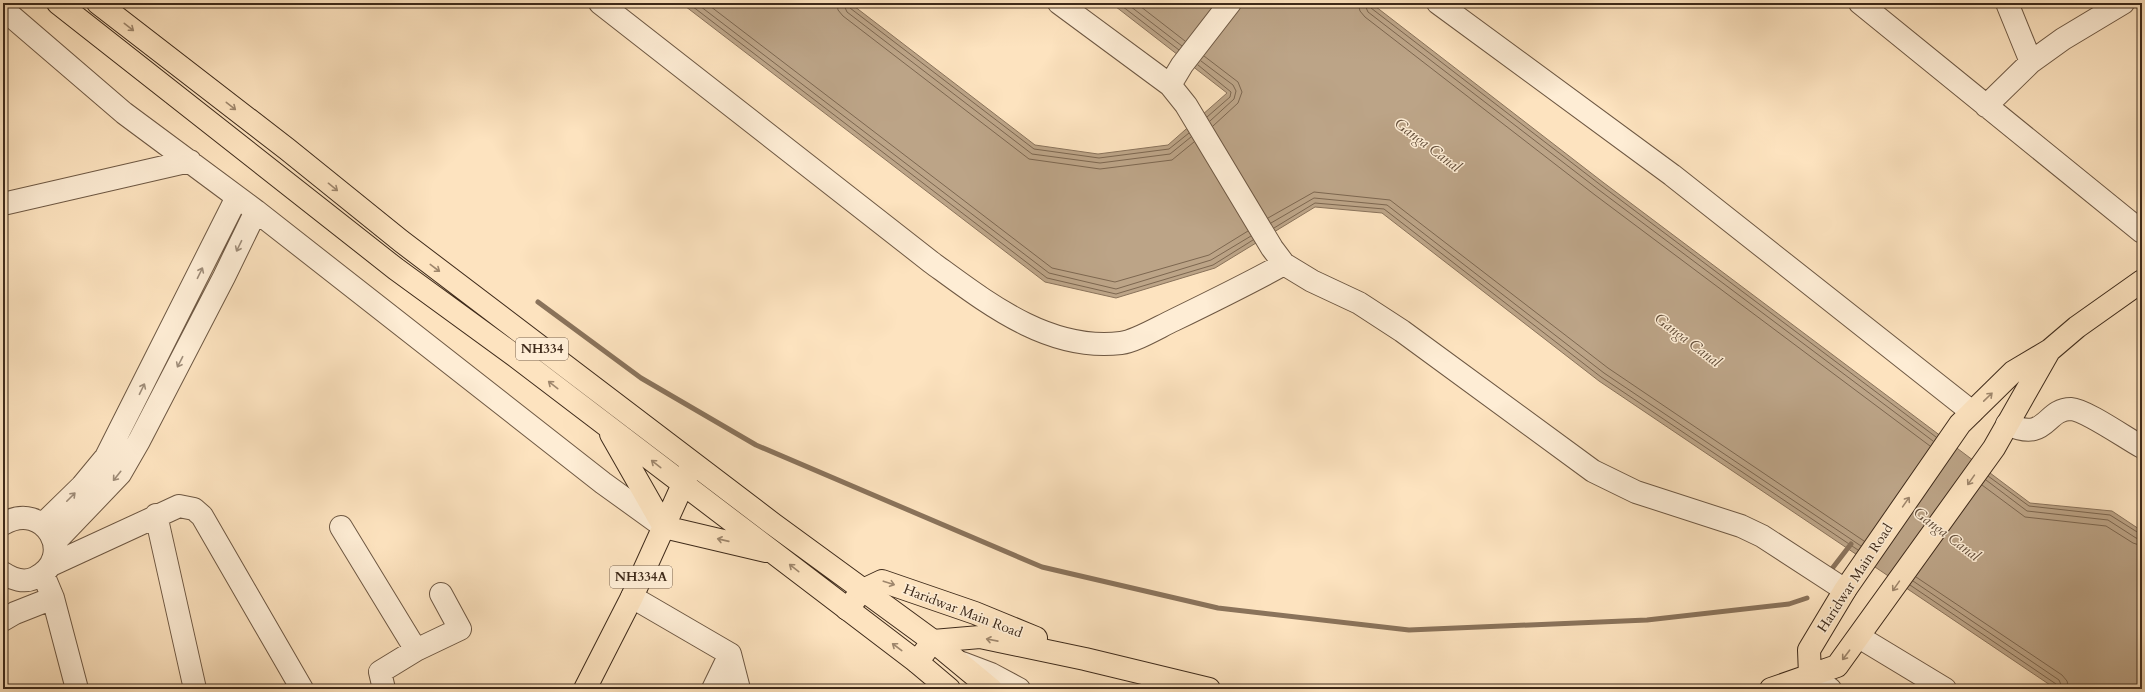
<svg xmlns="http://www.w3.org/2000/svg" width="2145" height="692" font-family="Cardo,serif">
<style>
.water{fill:#bca487;stroke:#8a735b}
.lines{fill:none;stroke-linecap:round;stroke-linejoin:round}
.shore{stroke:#7d6750;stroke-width:1}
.stream{stroke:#8a735b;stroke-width:5}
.minor-casing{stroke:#6e5843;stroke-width:24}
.major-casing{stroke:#3e2a1a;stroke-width:24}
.highway-casing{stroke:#3e2a1a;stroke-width:24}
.minor{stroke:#feedd5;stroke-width:22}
.major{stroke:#fde3bf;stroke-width:22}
.highway{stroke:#fde3bf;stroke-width:22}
.oneway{stroke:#9e866c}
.oneway2{stroke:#9e8c78}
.labels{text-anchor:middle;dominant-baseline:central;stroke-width:3;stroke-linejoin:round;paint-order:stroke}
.shield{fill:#feedd5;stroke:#786452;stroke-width:1}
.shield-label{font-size:13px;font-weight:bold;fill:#3e2a1a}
.street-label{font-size:14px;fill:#3e2a1a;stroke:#feedd5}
.water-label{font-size:15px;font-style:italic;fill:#644f3b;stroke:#feedd5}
</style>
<rect width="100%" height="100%" fill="#fde3bf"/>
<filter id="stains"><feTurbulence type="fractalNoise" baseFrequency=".005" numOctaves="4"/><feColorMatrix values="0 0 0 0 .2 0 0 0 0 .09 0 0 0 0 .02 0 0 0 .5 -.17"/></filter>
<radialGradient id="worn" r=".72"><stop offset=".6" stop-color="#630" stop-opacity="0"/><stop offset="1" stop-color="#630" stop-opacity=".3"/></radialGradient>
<path class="water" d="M681 3H850L1035 145 1098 154 1168 145 1227 93 1111 3H1371L1604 183 2030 503 2112 511 2142 531V689H2056L1599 381 1382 213 1315 207 1215 268 1116 298 1045 282Z"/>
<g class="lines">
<path class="shore" d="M688 3 1047 278 1116 294 1213 265 1253 240
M696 3 1049 273 1116 289 1211 260 1251 236
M706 3 1052 268 1115 282 1209 255 1248 231
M837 3 838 10 843 16 1029 159 1100 169 1172 160 1194 142
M843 3 847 12 1032 154 1100 163 1170 154 1191 137
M848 3 850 8 1034 149 1099 158 1169 149 1189 133
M1118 3 1179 50
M1126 3 1182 46
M1136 3 1185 41
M1358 3 1360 11 1365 17 1595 195 1930 446
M1364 3 1368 12 1599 190 1933 441
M1369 3 1371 8 1602 186 1936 437
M1204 56 1238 82 1242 92 1238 103 1213 126
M1201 61 1233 85 1236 91 1234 99 1210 121
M1198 65 1231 92 1230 97 1207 117
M1268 218 1314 192 1390 200 1608 368 1864 541
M1271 223 1314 198 1387 205 1604 373 1861 546
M1274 228 1315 203 1384 209 1601 377 1858 550
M1988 476 2029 506 2110 515 2142 535
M1986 480 2027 511 2108 520 2136 538 2142 540
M1982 485 2025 517 2106 526 2133 543 2142 546
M1916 577 2062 675 2067 681 2069 689
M1913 581 2059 680 2063 689
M1910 585 2056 684 2058 689"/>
<path class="stream" d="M538 302 641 378 756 445 1042 567 1218 608 1409 630 1647 620 1789 604 1807 598
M1831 570 1851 544"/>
<defs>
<path id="minor" d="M600 3 931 262C986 302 1048 352 1121 343 1136 341 1159 327 1174 320 1211 302 1248 284 1284 264L1312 281 1359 303 1402 331 1593 471 1636 492 1741 526 1762 536 1845 590
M1059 3 1170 85
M1230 3 1182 65 1170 85 1186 105 1272 248 1284 264
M1438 3 1672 175 1972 412
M1860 3 2142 232
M3 9 124 113 256 211 603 483 664 527
M2031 62 2063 39 2123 3
M1986 106 2031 62 2007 3
M3 204 190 161
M2007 424C2048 443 2044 409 2071 409 2086 410 2127 439 2142 447
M156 515 195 689
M3 524C45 499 77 558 35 578 24 583 12 579 3 573
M43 524 82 486 106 457 237 197
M341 527 416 650
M54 543 120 474 139 441 224 277 256 211
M51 565 179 506 194 509 202 516 302 689
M43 574 53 598 77 689
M632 597 730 654 739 689
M3 620 15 613 53 598
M1859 637 1945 689
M962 663 991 674 1019 689
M1810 675 1830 689
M384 689 380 672 416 650 460 629 441 594
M713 689 730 654"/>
<path id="major" d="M847 609 863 590 882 581 975 613 1036 638
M917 662 933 641 980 637 1085 659 1209 689
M1810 675 1809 650 1845 590 1960 424 2013 372 2050 350 2077 327 2142 281
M1771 689 1837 666 1994 448 2049 351"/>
<path id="highway" d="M58 3 396 269 518 358 917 662 949 689
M98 3 287 149 401 241 773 524 933 641 991 689
M611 434 664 527 766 551
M585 689 632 597 689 471"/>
</defs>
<use href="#minor" class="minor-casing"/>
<use href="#major" class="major-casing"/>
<use href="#highway" class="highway-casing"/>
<use href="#minor" class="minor"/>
<use href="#major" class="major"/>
<use href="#highway" class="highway"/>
</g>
<defs><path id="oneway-shaft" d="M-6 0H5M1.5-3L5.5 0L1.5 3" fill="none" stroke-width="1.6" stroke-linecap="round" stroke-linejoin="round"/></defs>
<g class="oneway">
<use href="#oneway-shaft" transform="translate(129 27) rotate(38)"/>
<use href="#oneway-shaft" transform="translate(231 106) rotate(38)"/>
<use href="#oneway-shaft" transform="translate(333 187) rotate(39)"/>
<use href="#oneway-shaft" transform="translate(435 268) rotate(37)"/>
<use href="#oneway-shaft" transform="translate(553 385) rotate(-142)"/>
<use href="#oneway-shaft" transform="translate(1988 397) rotate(-44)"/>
<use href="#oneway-shaft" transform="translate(656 464) rotate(-142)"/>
<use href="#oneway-shaft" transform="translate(1971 480) rotate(125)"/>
<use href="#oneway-shaft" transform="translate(1906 502) rotate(-55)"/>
<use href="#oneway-shaft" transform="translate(723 540) rotate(-167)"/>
<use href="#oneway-shaft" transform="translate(794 568) rotate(-142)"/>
<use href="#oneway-shaft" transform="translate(889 583) rotate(18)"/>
<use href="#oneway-shaft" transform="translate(1896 586) rotate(125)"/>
<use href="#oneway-shaft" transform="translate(992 640) rotate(-169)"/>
<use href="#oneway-shaft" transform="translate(897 647) rotate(-143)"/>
<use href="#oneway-shaft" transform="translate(1846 655) rotate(127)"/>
</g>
<g class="oneway2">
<use href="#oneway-shaft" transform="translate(239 246) rotate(116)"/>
<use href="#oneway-shaft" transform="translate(200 273) rotate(-64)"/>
<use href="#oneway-shaft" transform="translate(180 362) rotate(117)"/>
<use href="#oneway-shaft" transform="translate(142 389) rotate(-64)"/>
<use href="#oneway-shaft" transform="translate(117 476) rotate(129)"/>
<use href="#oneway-shaft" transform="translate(71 497) rotate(-45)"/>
</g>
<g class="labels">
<g class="shield">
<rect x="516" y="338" width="52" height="22" rx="3"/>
<rect x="610" y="566" width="62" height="22" rx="3"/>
</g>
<g class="shield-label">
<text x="542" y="349">NH334</text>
<text x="641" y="577">NH334A</text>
</g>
<g class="street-label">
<text transform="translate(1855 578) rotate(-57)">Haridwar Main Road</text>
<text transform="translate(963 611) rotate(21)">Haridwar Main Road</text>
</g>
<g class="water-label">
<text transform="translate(1428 145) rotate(37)">Ganga Canal</text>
<text transform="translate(1688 340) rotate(37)">Ganga Canal</text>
<text transform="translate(1947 534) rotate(37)">Ganga Canal</text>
</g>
</g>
<rect width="2145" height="692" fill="none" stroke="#fde3bf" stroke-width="16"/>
<rect x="4" y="4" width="2137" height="684" fill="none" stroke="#3e2a1a" stroke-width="2"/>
<rect x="8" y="8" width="2129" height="676" fill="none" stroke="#3e2a1a"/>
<rect width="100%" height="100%" filter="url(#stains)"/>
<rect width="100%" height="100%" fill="url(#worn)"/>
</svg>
